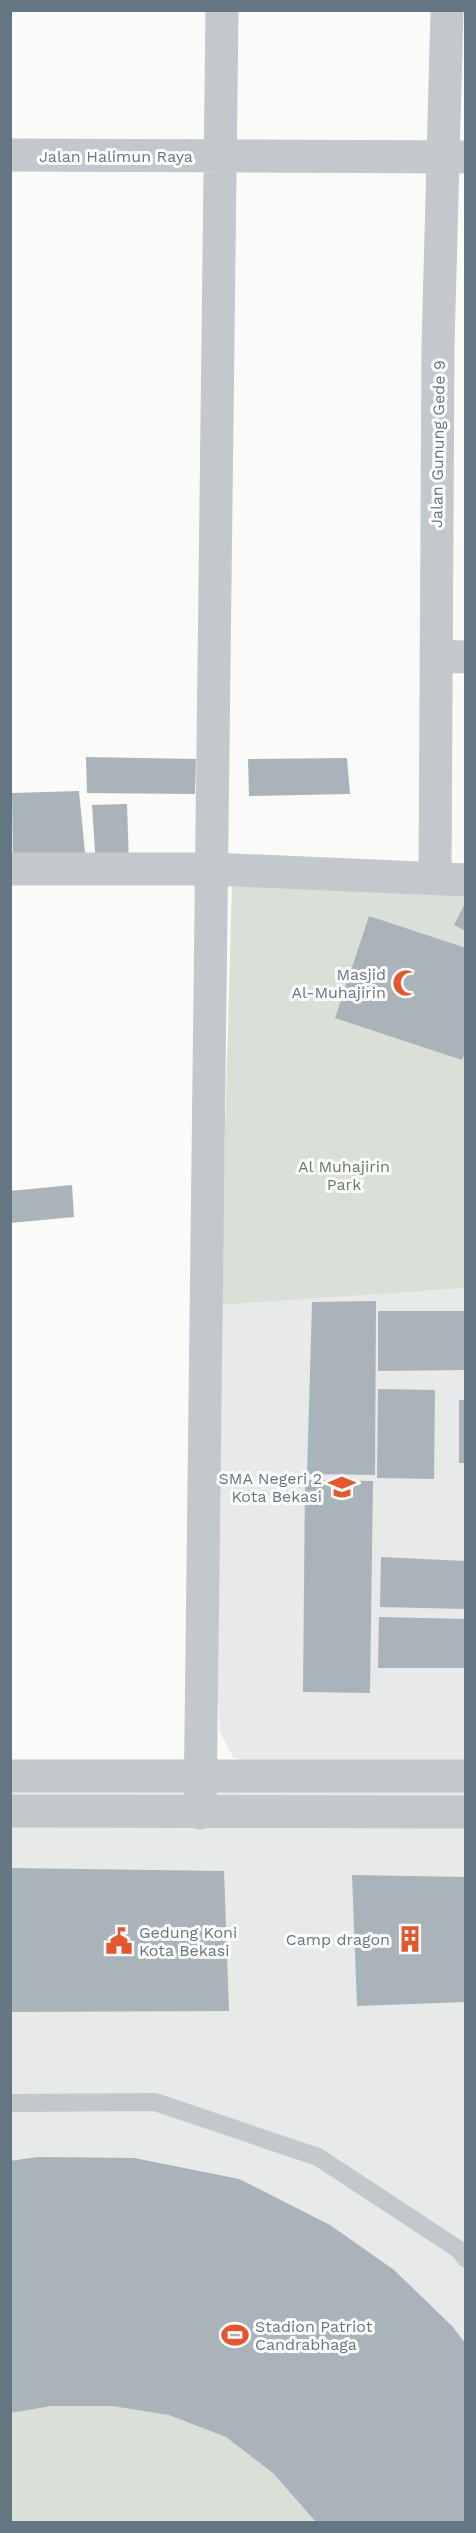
<svg xmlns="http://www.w3.org/2000/svg" width="476" height="2533" font-family="'Work Sans',sans-serif">
<style>
.built{fill:#e8e9e9}
.green{fill:#dadfd7}
.building{fill:#aab3b9}
.lines{fill:none;stroke-linecap:round;stroke-linejoin:round}
.service{stroke:#c3c8cc;stroke-width:18}
.minor{stroke:#c3c8cc;stroke-width:33}
.labels{text-anchor:middle;dominant-baseline:central;stroke-width:6;stroke-linejoin:round;paint-order:stroke}
.street-label{font-size:16px;fill:#657683;stroke:#fff}
.poi-label{font-size:16px;fill:#657683;stroke:#fff;text-anchor:end}
.park-label{font-size:16px;fill:#687a64;stroke:#fff}
</style>
<rect width="100%" height="100%" fill="#fafaf8"/>
<path class="built" d="M465 1288V1765L258 1766 233 1757 220 1732 216 1670 219 1305Z
M10 1767 465 1776V2522H11Z"/>
<path class="green" d="M232 886 465 890V1288L220 1305Z
M38 2157 134 2158 239 2179 330 2225 394 2270 452 2326 465 2344V2522H11L10 2161Z"/>
<path class="building" d="M86 757 196 759 195 794 87 793Z
M347 758 350 794 249 796 248 759Z
M79 791 86 863 13 865 12 793Z
M127 804 129 864 96 866 92 805Z
M466 901V931L454 925Z
M369 916 466 948V1050L462 1060 335 1018Z
M72 1185 74 1217 10 1223V1191Z
M376 1301 375 1475 307 1474 312 1302Z
M378 1311H466V1370L378 1371Z
M378 1389 435 1390 434 1479 377 1478Z
M459 1400H466V1463H459Z
M305 1480 373 1481 370 1693 303 1692Z
M381 1557 466 1561V1609L380 1607Z
M379 1617 466 1619V1668H378Z
M10 1868 224 1871 229 2011 10 2012Z
M352 1875 466 1877V2002L357 2006Z
M38 2157 134 2158 239 2179 330 2225 394 2270 452 2326 466 2344V2522H316L273 2473 226 2437 169 2415 112 2406H51L10 2413V2161Z"/>
<g class="lines">
<path class="service" d="M10 2103 155 2102 318 2157 458 2249 466 2259"/>
<path class="minor" d="M10 155 465 157
M436 656 466 657
M10 869H212L466 880
M435 878 438 347 447 10
M10 1776H466
M10 1811 466 1812
M200 1813 222 10"/>
</g>
<defs>
<symbol id="mosque-bare" viewBox="-9 -9 18 18"><path d="M3.5-4.9A6 6 0 1 0 3.5 4.9A5 5 0 1 1 3.5-4.9Z" fill="#e4572e" stroke="#fff" stroke-width="2.5" paint-order="stroke"/></symbol>
<symbol id="school-bare" viewBox="-9 -9 18 18"><path d="M0-5L7-2L0 1L-7-2ZM-4 1L0 2.5L4 1V4Q0 6-4 4Z" fill="#e4572e" stroke="#fff" stroke-width="2.5" paint-order="stroke"/></symbol>
<symbol id="building-bare" viewBox="-9 -9 18 18"><path d="M-4-6H4V6H1V3H-1V6H-4ZM-2.5-4.3h1.7v1.8h-1.7ZM.8-4.3h1.7v1.8H.8ZM-2.5-1h1.7V.8h-1.7ZM.8-1h1.7V.8H.8Z" fill="#e4572e" stroke="#fff" stroke-width="2.5" paint-order="stroke"/></symbol>
<symbol id="civic-bare" viewBox="-9 -9 18 18"><path d="M-.6-6.5H3V-4.5H.6V-3L4-1V1h2V6H-6V1h2V-1L-.6-3ZM-1.2 2.5V6h2.4V2.5Z" fill="#e4572e" stroke="#fff" stroke-width="2.5" paint-order="stroke"/></symbol>
<symbol id="stadium-bare" viewBox="-9 -9 18 18"><path d="M0-5a6.5 5 0 1 0 0 10a6.5 5 0 1 0 0-10ZM-3.5-1.8h7v3.6h-7Z" fill="#e4572e" stroke="#fff" stroke-width="2.5" paint-order="stroke"/></symbol>
</defs>
<g fill-rule="evenodd">
<use href="#mosque-bare" x="387" y="964" width="38" height="38"/>
<use href="#school-bare" x="323" y="1468" width="38" height="38"/>
<use href="#building-bare" x="391" y="1920" width="38" height="38"/>
<use href="#civic-bare" x="100" y="1922" width="38" height="38"/>
<use href="#stadium-bare" x="216" y="2316" width="38" height="38"/>
</g>
<g class="labels">
<g class="street-label">
<text x="116" y="156">Jalan Halimun Raya</text>
<text transform="translate(438 444) rotate(-89)">Jalan Gunung Gede 9</text>
</g>
<g class="poi-label">
<text x="386" y="974">Masjid<tspan x="386" dy="18">Al-Muhajirin</tspan></text>
<text x="322" y="1478">SMA Negeri 2<tspan x="322" dy="18">Kota Bekasi</tspan></text>
<text x="139" y="1932" text-anchor="start">Gedung Koni<tspan x="139" dy="18">Kota Bekasi</tspan></text>
<text x="390" y="1939">Camp dragon</text>
<text x="255" y="2326" text-anchor="start">Stadion Patriot<tspan x="255" dy="18">Candrabhaga</tspan></text>
</g>
<g class="park-label">
<text x="344" y="1166">Al Muhajirin<tspan x="344" dy="18">Park</tspan></text>
</g>
</g>
<rect width="476" height="2533" fill="none" stroke="#657683" stroke-width="24"/>
</svg>
